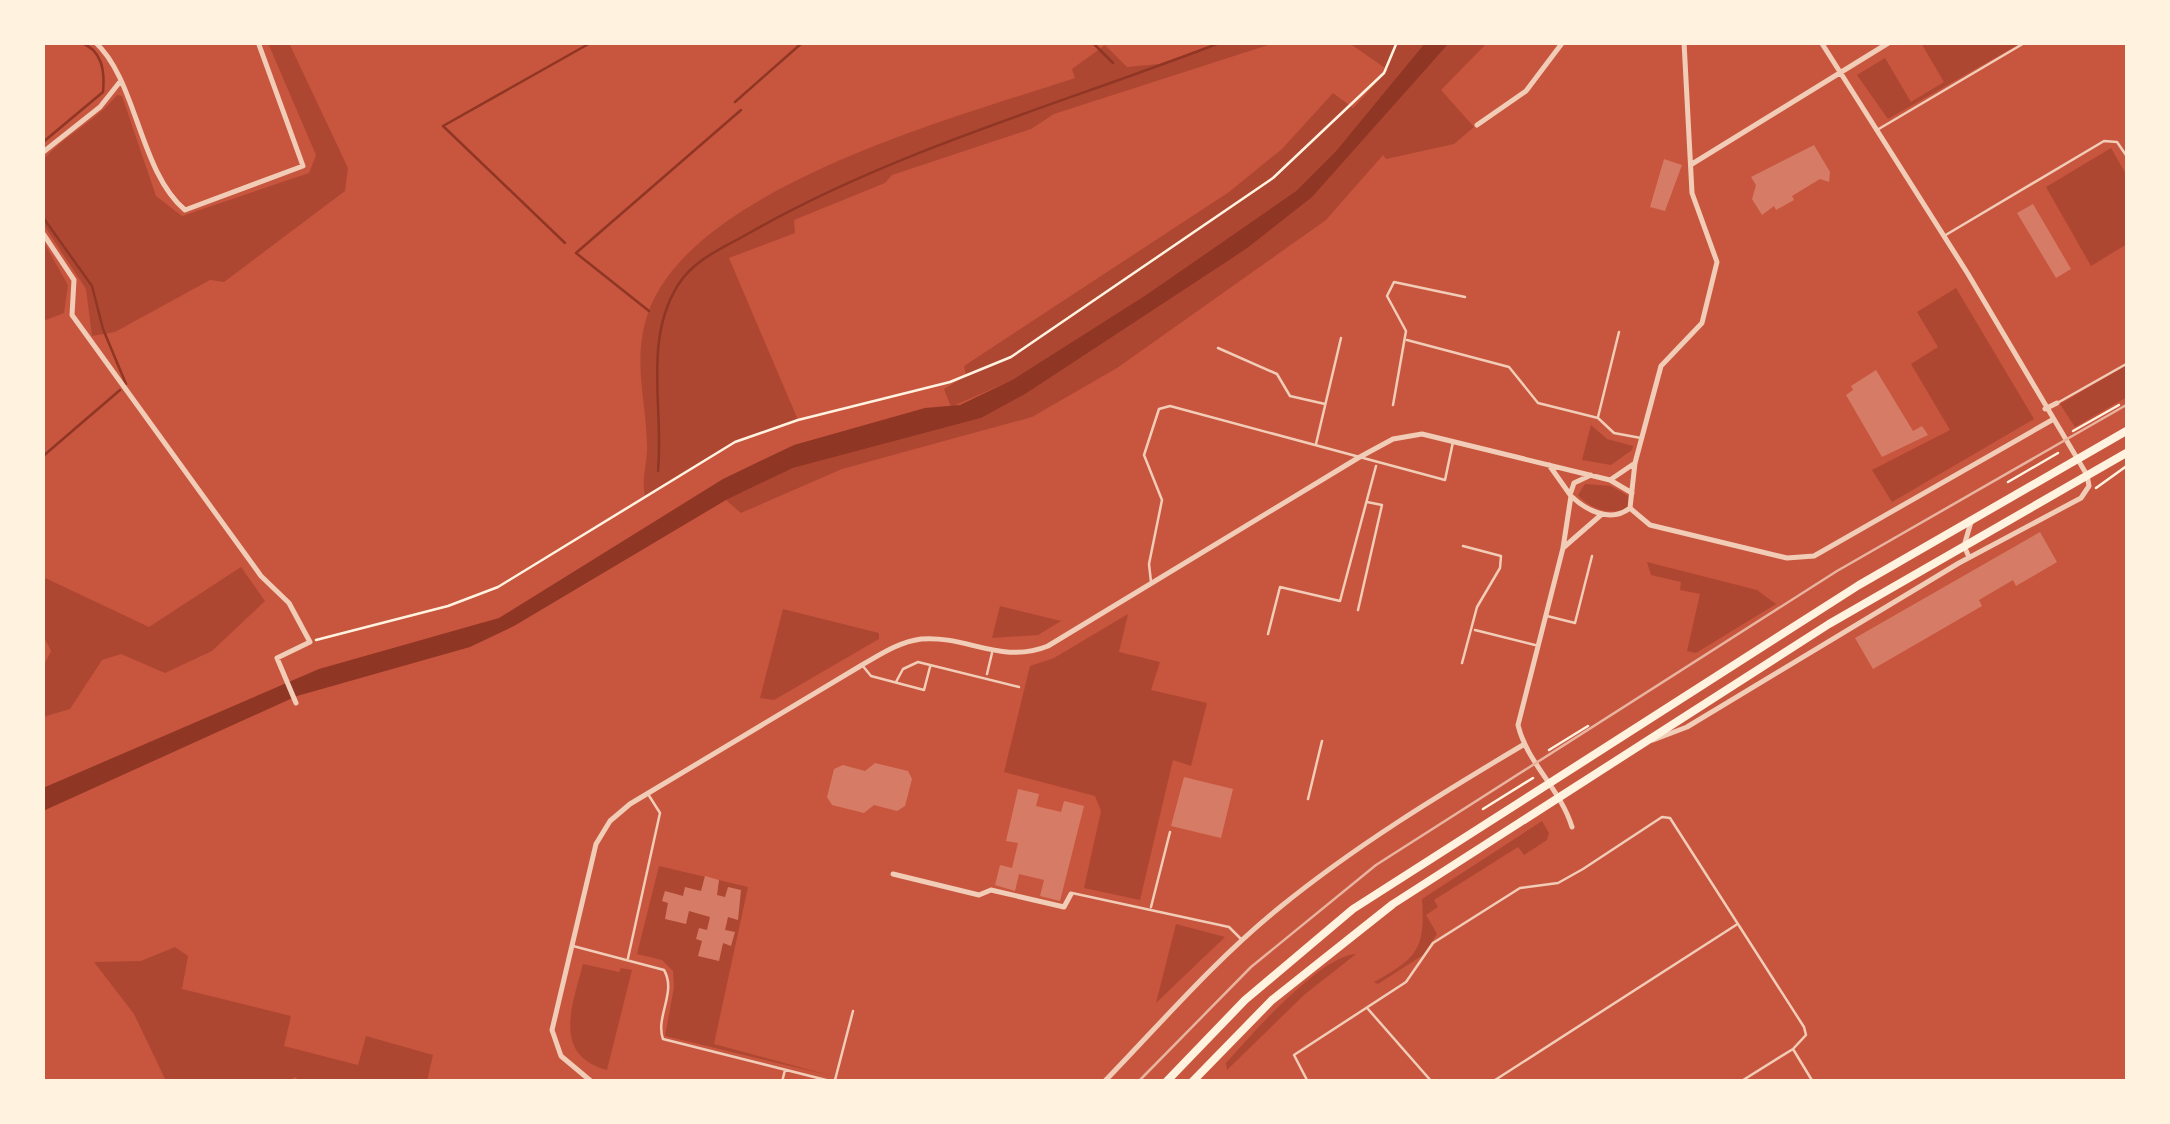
<svg xmlns="http://www.w3.org/2000/svg" width="2170" height="1124" font-family="'Crimson Pro',serif">
<style>
.green{fill:#ae4732}
.water{fill:#8f3625}
.lines{fill:none;stroke-linecap:round;stroke-linejoin:round}
.stream{stroke:#8f3625;stroke-width:2.5}
.building{fill:#d67c66}
.path{stroke:#fff3e0;stroke-width:2.5}
.service{stroke:#f1ccb7;stroke-width:2.5}
.minor{stroke:#f1ccb7;stroke-width:5}
.secondary{stroke:#fff3e0;stroke-width:8}
.tram{stroke:#e9b49f;stroke-width:2.5}
</style>
<rect width="100%" height="100%" fill="#c8553d"/>
<path class="green" d="M268 43H289L348 168 345 191 224 282 210 280 115 332 92 336 86 289 43 224V160C65 135 95 122 117 95L122 96 156 196 182 216 309 173 316 155Z
M1222 43H1274L1054 114 1031 129 892 175 885 183 794 220 795 233 729 258 798 420 734 442 645 496C641 477 648 463 647 444 646 403 634 364 645 323 678 190 959 117 1075 78L1072 69 1105 45 1127 67 1159 64Z
M1349 43H1425L1336 151 1296 191 1146 295 1012 380 951 407 944 389 966 376 964 366 1229 192 1282 149 1333 93 1353 108 1388 70Z
M1449 43H1487L1441 90 1474 127 1454 144 1386 159 1383 155 1326 220 1117 368 1032 417 842 469 741 513 726 500 793 468 981 418 1246 249Z
M1921 43H2021L1888 119 1857 75 1885 58 1911 102 1944 82Z
M2111 148 2127 176V244L2091 266 2046 187Z
M42 239 68 285 64 313 43 321Z
M1956 288 2034 419 1892 502 1872 470 1950 430 1911 364 1938 347 1917 312Z
M2127 365V397L2075 427 2060 404Z
M1591 425 1607 439 1633 446 1632 450 1611 465 1582 460Z
M1585 484 1611 486 1628 496V508C1611 516 1590 509 1578 495Z
M1647 562 1757 590 1776 604 1696 653 1687 651 1700 594 1680 590 1681 582 1651 575Z
M241 567 265 601 212 651 165 673 121 654 102 660 70 709 43 717V667L51 651 43 635V577L149 627Z
M1000 606 1061 621 1038 635 992 638Z
M783 609 879 633V639L774 700 760 698Z
M1128 614 1119 652 1160 662 1151 690 1207 703 1191 766 1173 760 1140 900 1084 888 1101 811 1095 796 1004 772 1030 666 1054 658Z
M1542 821 1549 833 1547 840 1524 855 1518 847 1434 900 1438 907 1426 915 1437 934 1423 955 1378 984 1374 982C1419 957 1425 948 1422 899Z
M659 866 748 887 714 1044 832 1076 665 1036 674 987 673 971 662 960 637 954Z
M1176 924 1225 937 1156 1003Z
M175 947 188 956 182 989 291 1016 284 1046 358 1065 366 1036 433 1055 427 1081 302 1082 295 1077 286 1082 166 1081 134 1014 94 962 141 961Z
M1356 954 1304 995 1227 1070 1226 1063C1251 1035 1320 956 1356 954Z
M583 964 619 972 621 968 632 970 607 1070C551 1055 573 1004 583 964Z"/>
<path class="water" d="M1425 43H1449L1312 197 1246 249 1025 394 981 418 793 468 726 500 514 626 470 647 297 696 43 811V788L319 669 499 618 723 479 794 445 925 408 960 405 1012 380 1146 295 1296 191 1336 151Z"/>
<g class="lines">
<path class="stream" d="M1092 42 1113 63
M735 102 803 42
M42 143 103 92C105 70 102 50 80 42
M42 216 92 286 103 329 126 384
M565 243 443 126 592 42
M649 311 576 253 741 110
M42 457 120 390
M658 471C664 409 643 341 678 285 695 258 724 248 751 232 897 149 1065 103 1222 42"/>
</g>
<path class="building" d="M1814 145 1830 172 1829 182 1820 179 1792 196 1794 200 1776 210 1774 206 1762 215 1752 199 1756 185 1751 177Z
M1664 159 1682 165 1665 211 1650 207Z
M2033 204 2071 269 2056 278 2017 213Z
M1876 370 1913 431 1922 426 1928 435 1882 457 1846 395 1853 390 1851 386Z
M2040 532 2057 562 2016 586 2013 580 1979 600 1982 606 1873 669 1855 638Z
M875 763 908 771 912 779 905 806 897 811 874 805 864 813 832 805 827 797 834 769 843 765 865 771Z
M1184 777 1233 789 1221 838 1171 826Z
M1018 789 1039 794 1036 806 1061 812 1064 801 1084 806 1060 901 1040 896 1044 880 1019 874 1015 891 995 885 1000 865 1012 868 1018 843 1006 841Z
M705 876 719 880 717 895 725 897 728 887 741 890 738 920 728 917 725 930 735 932 731 946 723 943 719 961 698 956 702 941 696 939 699 928 707 930 710 917 689 911 686 924 665 919 668 903 662 901 665 891 683 896 685 887 701 891Z"/>
<g class="lines">
<path class="path" d="M2073 431 2119 405
M2008 482 2058 453
M2096 488 2128 465
M316 640 448 606 498 587 735 442 798 420 950 382 1011 357 1273 178 1384 73 1397 42
M1549 750 1588 726
M1483 809 1533 778"/>
<path class="service" d="M1877 130 2026 42
M1944 236 2104 141 2117 142 2128 158
M1407 340 1509 367 1538 403 1598 418 1614 433 1641 438
M1218 348 1277 374 1290 396 1325 404
M2059 402 2128 363
M1393 405 1406 331 1387 296 1394 282 1465 297
M1598 417 1619 332
M1316 444 1341 338
M1151 582 1149 564 1162 500 1144 455 1159 409 1170 406 1445 480 1453 442
M1358 610 1382 505 1367 502
M1547 616 1575 623 1592 556
M1475 630 1535 645
M1268 634 1280 587 1340 601 1376 466
M1462 663 1477 607 1500 568 1501 556 1463 546
M862 665 871 676 924 690 930 667
M987 674 992 653
M896 682 903 669 918 662 1019 687
M1308 799 1322 741
M1072 893 1229 927 1240 938
M1151 907 1170 832
M573 946 664 970C677 992 655 1017 663 1039L834 1082
M628 958 660 813 648 794
M1368 1009 1432 1082
M835 1080 853 1011
M782 1082 785 1070
M1308 1082 1294 1055 1406 982 1433 943 1520 888 1558 883 1583 869 1662 817 1670 818 1804 1027 1806 1035 1793 1049 1813 1082
M1492 1082 1736 925
M1740 1082 1793 1049"/>
<path class="minor" d="M95 42C137 80 139 171 185 210L303 166 258 42
M1477 125 1526 91 1563 42
M42 153 100 107 119 83
M1692 164 1890 42
M42 232 74 280 72 315 261 576 289 603 310 642 277 658 296 703
M2045 409 2057 403
M1549 465 1571 496 1563 548 1518 725C1527 763 1560 788 1572 827
M1610 480 1632 493
M1571 492 1574 483 1591 475
M1571 496C1587 511 1611 523 1630 508L1635 463 1661 366 1702 323 1717 262 1692 193 1684 42
M1631 509 1650 525 1787 558 1814 556 2052 420
M1563 548 1602 514
M1969 557 1964 546 1971 522
M1653 740 1687 727 1959 563 2081 498 2089 486 2087 475 1968 274 1821 42
M893 874 979 895 991 890 1064 907 1071 894
M592 1082 561 1056 552 1030 596 844 610 821 630 804 862 665C881 654 899 642 921 639 966 635 1002 665 1048 646L1358 458 1393 439 1422 434 1610 480 1635 463
M1104 1082C1161 1023 1216 959 1279 908 1355 846 1439 795 1523 745"/>
<path class="secondary" d="M1166 1082 1245 1000 1353 909 1859 585 2128 430
M1192 1082 1272 1000 1393 904 1829 624 2128 452"/>
<path class="tram" d="M1138 1082 1251 967 1376 865 1837 571 2128 404"/>
</g>
<rect width="2170" height="1124" fill="none" stroke="#fff3e0" stroke-width="90"/>
</svg>
